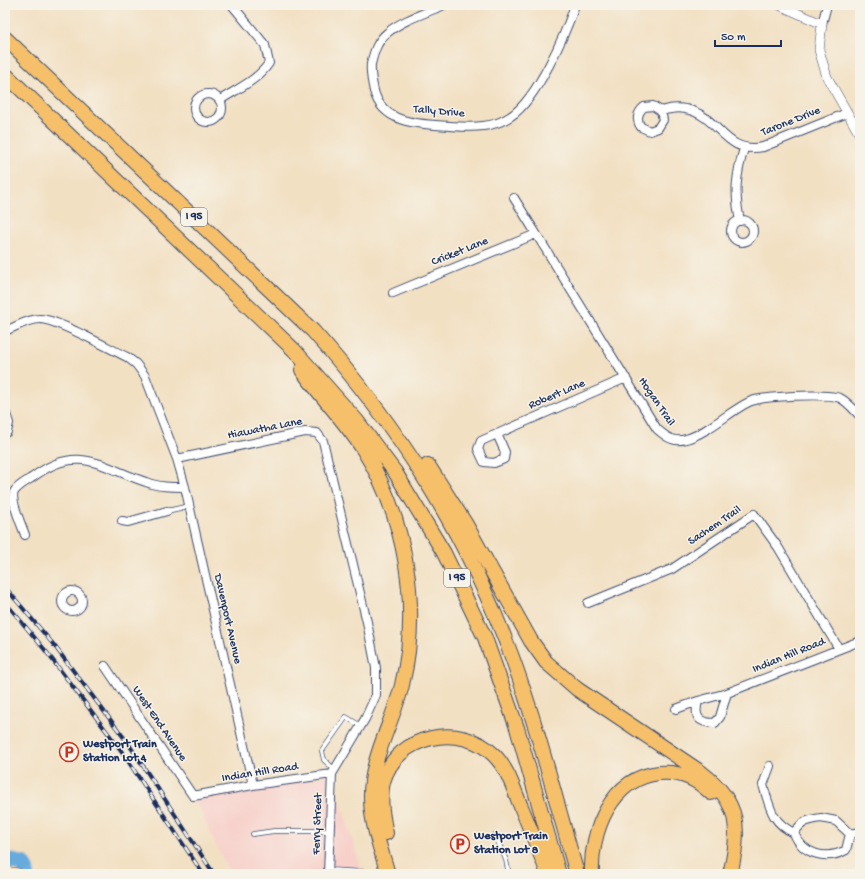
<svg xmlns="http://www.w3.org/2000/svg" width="865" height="879" font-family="'Gochi Hand',sans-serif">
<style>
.built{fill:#f7d0ca}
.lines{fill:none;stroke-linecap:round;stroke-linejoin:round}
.river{stroke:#66abdc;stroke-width:16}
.service-casing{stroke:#3b4a6d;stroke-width:5.5}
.minor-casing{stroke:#3b4a6d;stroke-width:10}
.tertiary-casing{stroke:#3b4a6d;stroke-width:10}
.secondary-casing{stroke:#3b4a6d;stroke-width:12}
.motorway-casing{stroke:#3b4a6d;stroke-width:16}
.service{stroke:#fff;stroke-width:4}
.minor{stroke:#fff;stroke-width:8}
.tertiary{stroke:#fff;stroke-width:9}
.secondary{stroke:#fbe6c4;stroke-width:11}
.motorway{stroke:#f6c06b;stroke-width:14}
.rail-casing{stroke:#1b2f5e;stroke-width:4}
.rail{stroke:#f7f3e8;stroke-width:2.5;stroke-dasharray:8;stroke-linecap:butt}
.labels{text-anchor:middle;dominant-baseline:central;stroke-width:3;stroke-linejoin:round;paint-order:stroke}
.shield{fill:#f7f3e8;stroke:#5d6a87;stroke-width:1}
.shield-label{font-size:11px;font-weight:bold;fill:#1b2f5e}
.street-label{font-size:12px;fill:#1b2f5e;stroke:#f7f3e8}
.poi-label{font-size:12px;font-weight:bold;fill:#1b2f5e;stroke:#f7f3e8;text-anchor:start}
</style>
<rect width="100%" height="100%" fill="#f7f3e8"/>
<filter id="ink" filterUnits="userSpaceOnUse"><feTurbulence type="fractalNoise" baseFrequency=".025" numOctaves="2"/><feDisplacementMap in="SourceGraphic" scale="8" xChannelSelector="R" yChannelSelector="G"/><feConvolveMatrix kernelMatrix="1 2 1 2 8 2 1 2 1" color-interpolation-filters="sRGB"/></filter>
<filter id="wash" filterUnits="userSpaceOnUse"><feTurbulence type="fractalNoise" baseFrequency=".012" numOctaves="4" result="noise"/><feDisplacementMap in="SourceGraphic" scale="16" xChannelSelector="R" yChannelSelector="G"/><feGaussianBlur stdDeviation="0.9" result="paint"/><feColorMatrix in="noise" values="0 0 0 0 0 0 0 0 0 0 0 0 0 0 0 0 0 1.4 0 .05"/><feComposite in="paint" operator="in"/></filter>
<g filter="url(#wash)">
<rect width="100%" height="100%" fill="#f2e0c3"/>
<path class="built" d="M332 774 363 874H230L193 796Z"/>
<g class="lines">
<path class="river" d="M5 860 24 864 27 874"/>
</g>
</g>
<g filter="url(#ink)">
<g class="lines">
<defs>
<path id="service" d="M167 511 189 506
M334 769 324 760 322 751 346 717 361 726
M253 834 274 831H330
M495 835 506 860 509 874
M329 870 363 872V874"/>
<path id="minor" d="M444 5C426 13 402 20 387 33 377 41 374 52 371 64 370 73 372 82 374 91 383 125 421 124 450 126 470 127 493 129 511 116 537 99 565 35 575 5
M822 24 827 5
M194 108a14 14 0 1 1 28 0a14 14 0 1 1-28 0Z
M220 100C237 89 258 80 269 63L265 45 232 5
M661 111 663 120 658 128 650 131 641 127C636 120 637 113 644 107L653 106 661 111C669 109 677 107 685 109 720 115 723 155 763 147L847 113
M514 198 657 429C666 437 674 443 686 439 706 434 730 411 749 402 761 396 827 393 840 398 848 402 854 410 860 416
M731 231a11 11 0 1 1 22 0a11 11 0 1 1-22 0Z
M740 221C734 192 736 176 744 148
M393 293 536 234
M5 331C16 327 27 319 40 319 57 319 108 348 127 357L136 364 145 376 177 459 185 487 253 785
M5 411 9 423 7 432 5 433
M497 434 505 452 504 459 494 463 484 462 478 449 481 441 497 434 626 378
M177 459 305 432 317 433 323 441 367 622 376 668V695L365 719 332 774 328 874
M122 521 128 522 167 511
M25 535C22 526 10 500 14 492 17 486 27 481 33 477 78 443 101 467 146 482 158 487 172 487 185 487
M62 601a10 10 0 1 1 20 0a10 10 0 1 1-20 0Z
M588 603 672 569 754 514 778 547 839 649
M105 666 193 796 253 785 332 774
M727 693 720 717 715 723C698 723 694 717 698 701L727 693 860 641
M676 709 698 701
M770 766 763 785C770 807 771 822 794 833
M821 818 836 821 850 834 846 850C826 861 802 854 794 833 802 821 808 820 821 818Z
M850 834 860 832"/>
<path id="tertiary" d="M779 5 822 24 819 50 827 77 860 135"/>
<path id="secondary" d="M5 872 18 874"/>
<path id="motorway" d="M5 38 313 331C401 429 466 534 512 657 538 728 556 801 577 874
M5 74 294 350 357 421 395 472 444 553 485 638 517 728 559 874
M302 370C322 398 345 421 363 449 406 518 421 606 402 685 393 722 370 759 371 798 371 824 381 849 388 874
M428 465 465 523 531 641 546 662 577 689 702 773C740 802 741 830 730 874
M386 833C382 816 379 799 383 782 396 734 461 722 494 755 509 770 514 791 522 809 531 831 540 852 548 874
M592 874C590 832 611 778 659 773 679 771 697 779 711 793"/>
</defs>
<use href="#service" class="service-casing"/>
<use href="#minor" class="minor-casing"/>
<use href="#tertiary" class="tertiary-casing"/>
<use href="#secondary" class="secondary-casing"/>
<use href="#motorway" class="motorway-casing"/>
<use href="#service" class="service"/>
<use href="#minor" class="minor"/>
<use href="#tertiary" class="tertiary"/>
<use href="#secondary" class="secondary"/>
<use href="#motorway" class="motorway"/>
<defs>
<path id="rail" d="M5 587 53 644 128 743 214 874
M5 602 45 650 120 749 203 874"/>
</defs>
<use href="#rail" class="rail-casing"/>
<use href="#rail" class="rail"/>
</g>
</g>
<defs>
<symbol id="parking-ring" viewBox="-11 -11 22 22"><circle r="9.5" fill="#f7f3e8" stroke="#c8321e" stroke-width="1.5"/><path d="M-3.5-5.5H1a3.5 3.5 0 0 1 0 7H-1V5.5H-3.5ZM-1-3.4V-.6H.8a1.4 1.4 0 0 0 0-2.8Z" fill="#c8321e"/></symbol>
</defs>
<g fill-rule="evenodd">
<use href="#parking-ring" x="58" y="741" width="22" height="22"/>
<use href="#parking-ring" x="449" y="833" width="22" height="22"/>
</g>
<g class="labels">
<g class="shield">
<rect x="181" y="208" width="26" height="18" rx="3"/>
<rect x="444" y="569" width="26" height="18" rx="3"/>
</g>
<g class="shield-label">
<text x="194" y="217">I 95</text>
<text x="457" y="578">I 95</text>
</g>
<g class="street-label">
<text transform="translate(439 112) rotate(5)">Tally Drive</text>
<text transform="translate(791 122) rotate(-22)">Tarone Drive</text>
<text transform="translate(460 252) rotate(-22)">Cricket Lane</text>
<text transform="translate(557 395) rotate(-23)">Robert Lane</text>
<text transform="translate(656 402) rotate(56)">Hogan Trail</text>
<text transform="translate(265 429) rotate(-11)">Hiawatha Lane</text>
<text transform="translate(715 526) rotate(-34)">Sachem Trail</text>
<text transform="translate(227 619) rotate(77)">Davenport Avenue</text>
<text transform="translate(789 656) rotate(-22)">Indian Hill Road</text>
<text transform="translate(159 724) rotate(56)">West End Avenue</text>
<text transform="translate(260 773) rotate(-9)">Indian Hill Road</text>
<text transform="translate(318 824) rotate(-88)">Ferry Street</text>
</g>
<g class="poi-label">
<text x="83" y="745">Westport Train<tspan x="83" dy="14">Station Lot 4</tspan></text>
<text x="474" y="837">Westport Train<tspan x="474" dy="14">Station Lot 8</tspan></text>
</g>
</g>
<rect width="865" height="879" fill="none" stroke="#f7f3e8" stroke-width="20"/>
<path d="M715 40v6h66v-6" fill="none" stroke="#1b2f5e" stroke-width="2"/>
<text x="721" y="40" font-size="12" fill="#1b2f5e" stroke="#f7f3e8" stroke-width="3" paint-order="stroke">50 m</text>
</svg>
